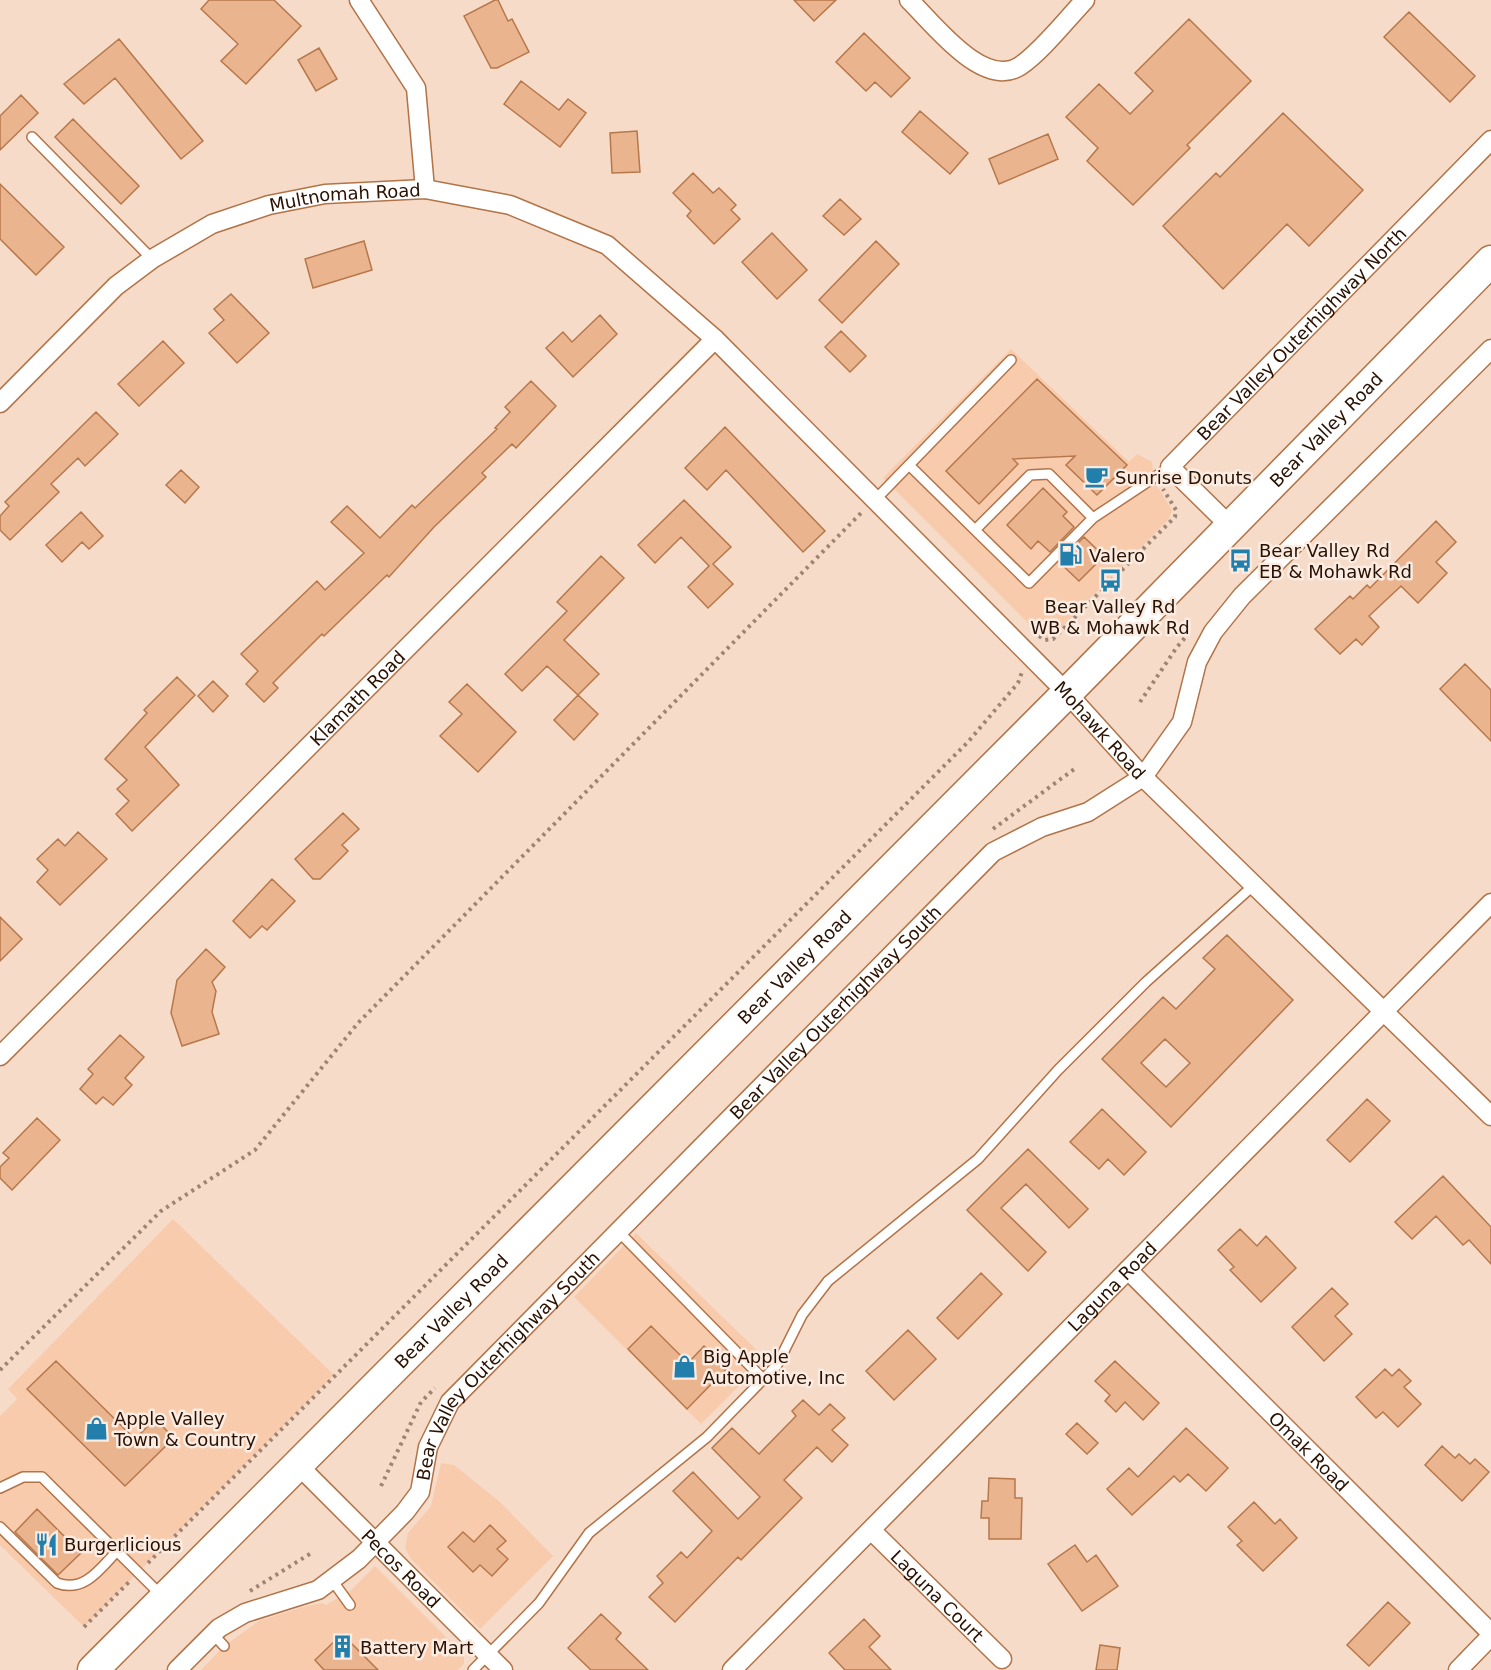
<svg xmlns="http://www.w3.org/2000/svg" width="1491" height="1670" font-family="'DejaVu Sans',sans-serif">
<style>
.built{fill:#f8cbad}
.building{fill:#eab48f;stroke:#b6774b;stroke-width:1.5;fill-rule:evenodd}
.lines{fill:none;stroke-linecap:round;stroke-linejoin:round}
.lane-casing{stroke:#b27347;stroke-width:12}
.street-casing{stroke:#b27347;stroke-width:21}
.primary-casing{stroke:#b27347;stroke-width:33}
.path{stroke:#9f8473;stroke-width:4;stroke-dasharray:3 4.5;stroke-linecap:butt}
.lane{stroke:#fff;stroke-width:9}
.street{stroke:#fff;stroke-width:18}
.primary{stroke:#fff;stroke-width:30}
.labels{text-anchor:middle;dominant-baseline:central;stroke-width:5;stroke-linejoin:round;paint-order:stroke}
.street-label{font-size:18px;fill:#2a1101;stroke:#faece2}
.poi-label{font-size:18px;fill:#2a1101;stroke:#faece2;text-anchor:start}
</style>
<rect width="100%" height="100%" fill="#f7dbc9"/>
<path class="built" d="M1011 349 1129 462 1137 454 1152 462 1154 481 1172 510 1169 519 1057 632 1047 637 1038 633 883 478Z
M173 1219 334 1375 84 1627 0 1545V1416L17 1399 8 1389Z
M636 1233 766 1359 701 1424 574 1297Z
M441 1463 454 1465 499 1501 553 1556 480 1629 411 1559 405 1548 408 1533 431 1506Z
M375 1566 464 1655V1664L458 1670H201L224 1646 259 1621 303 1607 322 1603 326 1605 350 1591Z"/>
<path class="building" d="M209 0H274L301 26 246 84 221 61 238 44 201 9Z
M495 0H498L508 21 512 19 529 52 497 68H491L464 16Z
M794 0H836L814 21Z
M1409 12 1475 76 1450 102 1384 37Z
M1189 19 1251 81 1187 145 1190 148 1133 205 1087 161 1098 148 1066 117 1099 84 1130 114 1153 91 1135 73Z
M864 33 910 78 891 97 875 82 866 91 836 62Z
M119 39 203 141 181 159 115 78 84 104 64 84Z
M319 48 337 79 316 91 298 60Z
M521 81 559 110 568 99 586 113 560 147 504 104Z
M21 95 38 113 0 150V116Z
M920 111 968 153 950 174 902 132Z
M1283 113 1363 190 1309 246 1287 224 1223 289 1163 226 1216 173 1220 177Z
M73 119 139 186 121 204 55 137Z
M637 131 640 172 612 173 610 133Z
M1048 134 1058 159 999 184 989 159Z
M693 173 713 193 719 188 736 205 731 210 740 219 714 244 687 216 691 211 673 193Z
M0 184 64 247 36 275 0 239Z
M840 199 861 219 844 235 823 216Z
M772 233 807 270 777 299 742 262Z
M364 241 372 270 313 288 305 259Z
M876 241 899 264 842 323 819 300Z
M231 294 269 333 237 363 209 333 224 320 214 309Z
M600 315 617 334 573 377 546 348 563 332 572 342Z
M841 331 866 356 850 372 825 347Z
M163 341 184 363 139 406 118 384Z
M1037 379 1127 465 1097 495 1066 465 1075 456 1013 459 1018 464 979 504 946 471Z
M531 381 556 406 516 448 512 444 482 473 486 477 434 527 389 577 387 575 324 636 322 634 273 683 278 688 264 702 246 684 258 671 241 654 317 581 325 590 364 553 331 522 347 506 380 538 412 505 415 508 497 429 495 428 510 412 505 407Z
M96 412 118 434 85 466 78 458 51 484 59 492 10 540 0 530V516L9 506 5 502Z
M725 427 825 531 803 552 726 470 707 490 685 468Z
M181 470 199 487 185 503 166 485Z
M1043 488 1067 512 1063 516 1074 527 1050 552 1038 541 1031 549 1007 525Z
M684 500 731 547 713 564 733 584 708 608 688 587 709 566 681 537 655 563 638 545Z
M81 512 103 536 89 549 82 542 62 562 46 545Z
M1436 521 1456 542 1436 562 1447 573 1418 603 1401 586 1369 616 1379 627 1362 645 1356 639 1340 654 1315 629 1350 596 1353 599 1367 585 1370 588Z
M1084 537 1104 556 1079 581 1059 562Z
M601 556 624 578 564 640 599 674 578 695 547 666 522 691 505 674 567 611 557 602Z
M1465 664 1491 690V741L1440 689Z
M177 677 195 695 145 747 179 785 132 831 116 814 129 801 117 789 127 780 105 759 147 713 144 710Z
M213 681 228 696 213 712 198 696Z
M467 684 516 732 478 772 440 736 462 714 449 702Z
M578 695 598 714 574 740 554 720Z
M343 813 359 829 342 845 348 851 320 879H313L295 859Z
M78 832 107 859 60 905 37 882 48 870 37 859 58 839 65 846Z
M272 879 295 901 267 930 262 926 250 938 233 921Z
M0 917 22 939 0 961Z
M1227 935 1293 1000 1171 1127 1102 1059 1163 997 1176 1009 1215 969 1203 958ZM1165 1039 1190 1063 1166 1087 1141 1063Z
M206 949 225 967 212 982 216 991 212 1012 219 1034 182 1046 171 1013 177 980Z
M120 1035 144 1057 125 1078 132 1085 113 1105 103 1097 96 1104 80 1089 93 1074 88 1069Z
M1367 1099 1390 1121 1350 1162 1327 1140Z
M1102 1109 1146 1152 1124 1175 1108 1159 1099 1169 1070 1142Z
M37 1118 60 1140 12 1190 0 1178V1167L9 1158 3 1153Z
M1028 1149 1088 1209 1069 1228 1026 1184 1001 1208 1046 1252 1028 1271 967 1210Z
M1443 1176 1491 1227V1264L1469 1240 1463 1245 1436 1216 1412 1239 1395 1222Z
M1240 1229 1257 1246 1266 1236 1296 1268 1261 1302 1230 1270 1234 1267 1218 1250Z
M981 1273 1002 1294 958 1339 937 1318Z
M1332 1288 1348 1304 1335 1316 1352 1334 1324 1361 1292 1327Z
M651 1326 688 1363 704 1346 727 1368 687 1409 628 1349Z
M908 1330 936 1359 894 1400 866 1371Z
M56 1361 135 1439 155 1419 174 1438 125 1486 27 1389Z
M1115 1361 1159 1403 1143 1420 1125 1402 1116 1412 1105 1401 1110 1395 1095 1381Z
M1385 1369 1392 1376 1399 1369 1411 1381 1404 1387 1421 1404 1398 1427 1383 1412 1376 1418 1356 1397Z
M803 1400 819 1415 830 1404 845 1418 832 1430 848 1445 832 1462 817 1447 784 1480 802 1498 741 1560 738 1557 675 1622 649 1597 663 1583 657 1576 681 1552 687 1558 712 1531 673 1491 693 1472 738 1519 760 1497 712 1448 732 1428 759 1454 796 1416 792 1411Z
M1077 1423 1098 1443 1087 1454 1066 1434Z
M1186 1428 1228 1468 1206 1491 1188 1474 1180 1482 1174 1476 1132 1515 1107 1489 1129 1468 1138 1477Z
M1442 1446 1455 1458 1459 1454 1470 1464 1475 1459 1489 1472 1462 1501 1425 1465Z
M989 1478 1015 1479V1498H1022L1021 1539H989V1518H981L982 1501H988Z
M1254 1502 1275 1524 1280 1519 1297 1538 1263 1571 1237 1545 1242 1541 1228 1527Z
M37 1509 81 1553 58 1575 15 1532Z
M490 1525 506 1541 497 1549 508 1559 492 1576 480 1565 473 1572 448 1547 463 1532 474 1542Z
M1075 1545 1087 1562 1096 1555 1118 1586 1082 1611 1048 1564Z
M1388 1602 1410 1623 1369 1666 1347 1645Z
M601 1614 621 1633 616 1639 648 1670H591L568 1648Z
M864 1619 880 1636 869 1647 891 1670H845L829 1653Z
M342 1634 378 1670H324L315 1660Z
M1100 1645 1120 1648 1117 1670H1096Z"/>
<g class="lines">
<defs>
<path id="lane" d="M32 137 152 259
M909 465 1011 360
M875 500 909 465 975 530 1030 475 1049 474 1093 518 1170 467
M975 530 1029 583 1093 518
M618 1231 763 1379
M0 1488 23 1477H42L161 1595
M0 1527 57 1583C84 1593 100 1569 117 1551
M332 1580 350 1605
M213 1634 224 1646
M473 1670 539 1603 589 1533 707 1437 777 1365 802 1315 828 1281 978 1159 1058 1070 1146 982 1254 885"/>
<g id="street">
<path d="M359 0 416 88 425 189"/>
<path d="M909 0C933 23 983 90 1020 66 1041 52 1067 19 1085 0"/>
<path id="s1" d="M0 403 116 286 152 259 212 224 269 205 325 194 425 189 510 205 607 245 715 339 1067 693 1143 777 1491 1116"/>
<path id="s2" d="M1229 525 1170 467 1491 140"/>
<path id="s3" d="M0 1056 715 339"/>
<path id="s4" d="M1128 1270 1491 1633"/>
<path id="s5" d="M298 1465 503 1670"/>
<path id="s6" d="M872 1531 1002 1659"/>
<path id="s7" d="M177 1670 219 1628 245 1613 318 1590 359 1559 405 1512 420 1492 428 1447 450 1402 993 852 1042 827 1088 812 1143 777 1182 722 1197 662 1213 632 1242 596 1491 349"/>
<path id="s8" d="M732 1670 1491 903"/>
<path d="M1458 1670 1491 1636"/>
</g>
<g id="primary">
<path id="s9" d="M93 1670 1067 693 1491 261"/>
</g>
</defs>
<use href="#lane" class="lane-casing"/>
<use href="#street" class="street-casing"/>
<use href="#primary" class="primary-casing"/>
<path class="path" d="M1039 636 1045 640 1053 639 1175 517 1176 510 1163 489
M1140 702 1177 647 1189 633
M993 829 1077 767
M0 1370 161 1211 255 1150 358 1023 863 511
M381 1486 421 1402 435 1388
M148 1563 968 742 1018 683 1022 672
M250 1591 313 1552
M84 1627 130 1581"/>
<use href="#lane" class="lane"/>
<use href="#street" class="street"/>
<use href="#primary" class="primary"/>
</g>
<defs>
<symbol id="cafe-bare" viewBox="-9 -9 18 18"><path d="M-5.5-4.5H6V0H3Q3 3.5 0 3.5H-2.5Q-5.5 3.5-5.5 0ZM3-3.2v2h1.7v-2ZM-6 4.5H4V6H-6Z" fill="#227fac" stroke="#faece2" stroke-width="2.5" paint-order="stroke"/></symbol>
<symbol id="fuel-bare" viewBox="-9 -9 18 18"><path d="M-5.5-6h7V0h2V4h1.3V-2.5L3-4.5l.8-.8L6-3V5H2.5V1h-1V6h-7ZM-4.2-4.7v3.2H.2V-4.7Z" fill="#227fac" stroke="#faece2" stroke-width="2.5" paint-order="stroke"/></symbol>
<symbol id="bus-bare" viewBox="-9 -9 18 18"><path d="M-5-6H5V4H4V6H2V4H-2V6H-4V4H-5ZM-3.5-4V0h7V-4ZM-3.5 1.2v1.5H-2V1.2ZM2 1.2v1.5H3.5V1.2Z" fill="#227fac" stroke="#faece2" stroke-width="2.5" paint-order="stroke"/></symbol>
<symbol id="shop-bare" viewBox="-9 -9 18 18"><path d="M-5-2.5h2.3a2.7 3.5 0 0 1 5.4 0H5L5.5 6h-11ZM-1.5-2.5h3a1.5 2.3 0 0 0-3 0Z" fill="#227fac" stroke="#faece2" stroke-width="2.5" paint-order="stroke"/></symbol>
<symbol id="restaurant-bare" viewBox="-9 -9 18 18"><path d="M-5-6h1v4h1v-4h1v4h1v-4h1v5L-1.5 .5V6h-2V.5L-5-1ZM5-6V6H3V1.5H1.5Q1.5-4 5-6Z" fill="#227fac" stroke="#faece2" stroke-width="2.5" paint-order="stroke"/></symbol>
<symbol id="building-bare" viewBox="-9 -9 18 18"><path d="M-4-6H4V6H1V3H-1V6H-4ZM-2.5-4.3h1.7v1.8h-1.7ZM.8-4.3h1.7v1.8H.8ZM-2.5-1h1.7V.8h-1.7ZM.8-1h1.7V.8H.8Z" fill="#227fac" stroke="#faece2" stroke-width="2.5" paint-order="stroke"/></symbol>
</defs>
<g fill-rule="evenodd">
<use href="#cafe-bare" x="1080" y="460" width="33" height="33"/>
<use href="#fuel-bare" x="1054" y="538" width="33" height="33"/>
<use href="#bus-bare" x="1224" y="544" width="33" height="33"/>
<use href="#bus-bare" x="1094" y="564" width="33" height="33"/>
<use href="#shop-bare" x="668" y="1350" width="33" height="33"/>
<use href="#shop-bare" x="80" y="1412" width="33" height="33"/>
<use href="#restaurant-bare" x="30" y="1528" width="33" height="33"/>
<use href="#building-bare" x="326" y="1630" width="33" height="33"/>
</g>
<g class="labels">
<g class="street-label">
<text stroke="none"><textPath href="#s1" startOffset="416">Multnomah Road</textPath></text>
<text stroke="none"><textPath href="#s2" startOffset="270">Bear Valley Outerhighway North</textPath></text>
<text stroke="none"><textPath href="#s9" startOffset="1749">Bear Valley Road</textPath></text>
<text stroke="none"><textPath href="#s3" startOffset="506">Klamath Road</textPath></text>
<text stroke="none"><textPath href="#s1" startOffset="1380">Mohawk Road</textPath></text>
<text stroke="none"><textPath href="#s9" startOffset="993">Bear Valley Road</textPath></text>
<text stroke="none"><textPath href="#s7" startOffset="952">Bear Valley Outerhighway South</textPath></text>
<text stroke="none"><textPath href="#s8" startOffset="540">Laguna Road</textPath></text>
<text stroke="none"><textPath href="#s9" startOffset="507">Bear Valley Road</textPath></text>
<text stroke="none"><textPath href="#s7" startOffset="466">Bear Valley Outerhighway South</textPath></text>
<text stroke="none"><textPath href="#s4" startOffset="256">Omak Road</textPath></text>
<text stroke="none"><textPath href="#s5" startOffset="146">Pecos Road</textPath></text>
<text stroke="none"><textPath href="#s6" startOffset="92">Laguna Court</textPath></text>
</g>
<g class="poi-label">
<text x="1115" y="477">Sunrise Donuts</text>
<text x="1259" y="550">Bear Valley Rd<tspan x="1259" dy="21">EB &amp; Mohawk Rd</tspan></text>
<text x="1089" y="555">Valero</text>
<text x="1110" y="606" text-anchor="middle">Bear Valley Rd<tspan x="1110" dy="21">WB &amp; Mohawk Rd</tspan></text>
<text x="703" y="1356">Big Apple<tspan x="703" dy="21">Automotive, Inc</tspan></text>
<text x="114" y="1418">Apple Valley<tspan x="114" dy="21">Town &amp; Country</tspan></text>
<text x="64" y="1544">Burgerlicious</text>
<text x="360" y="1647">Battery Mart</text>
</g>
</g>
</svg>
